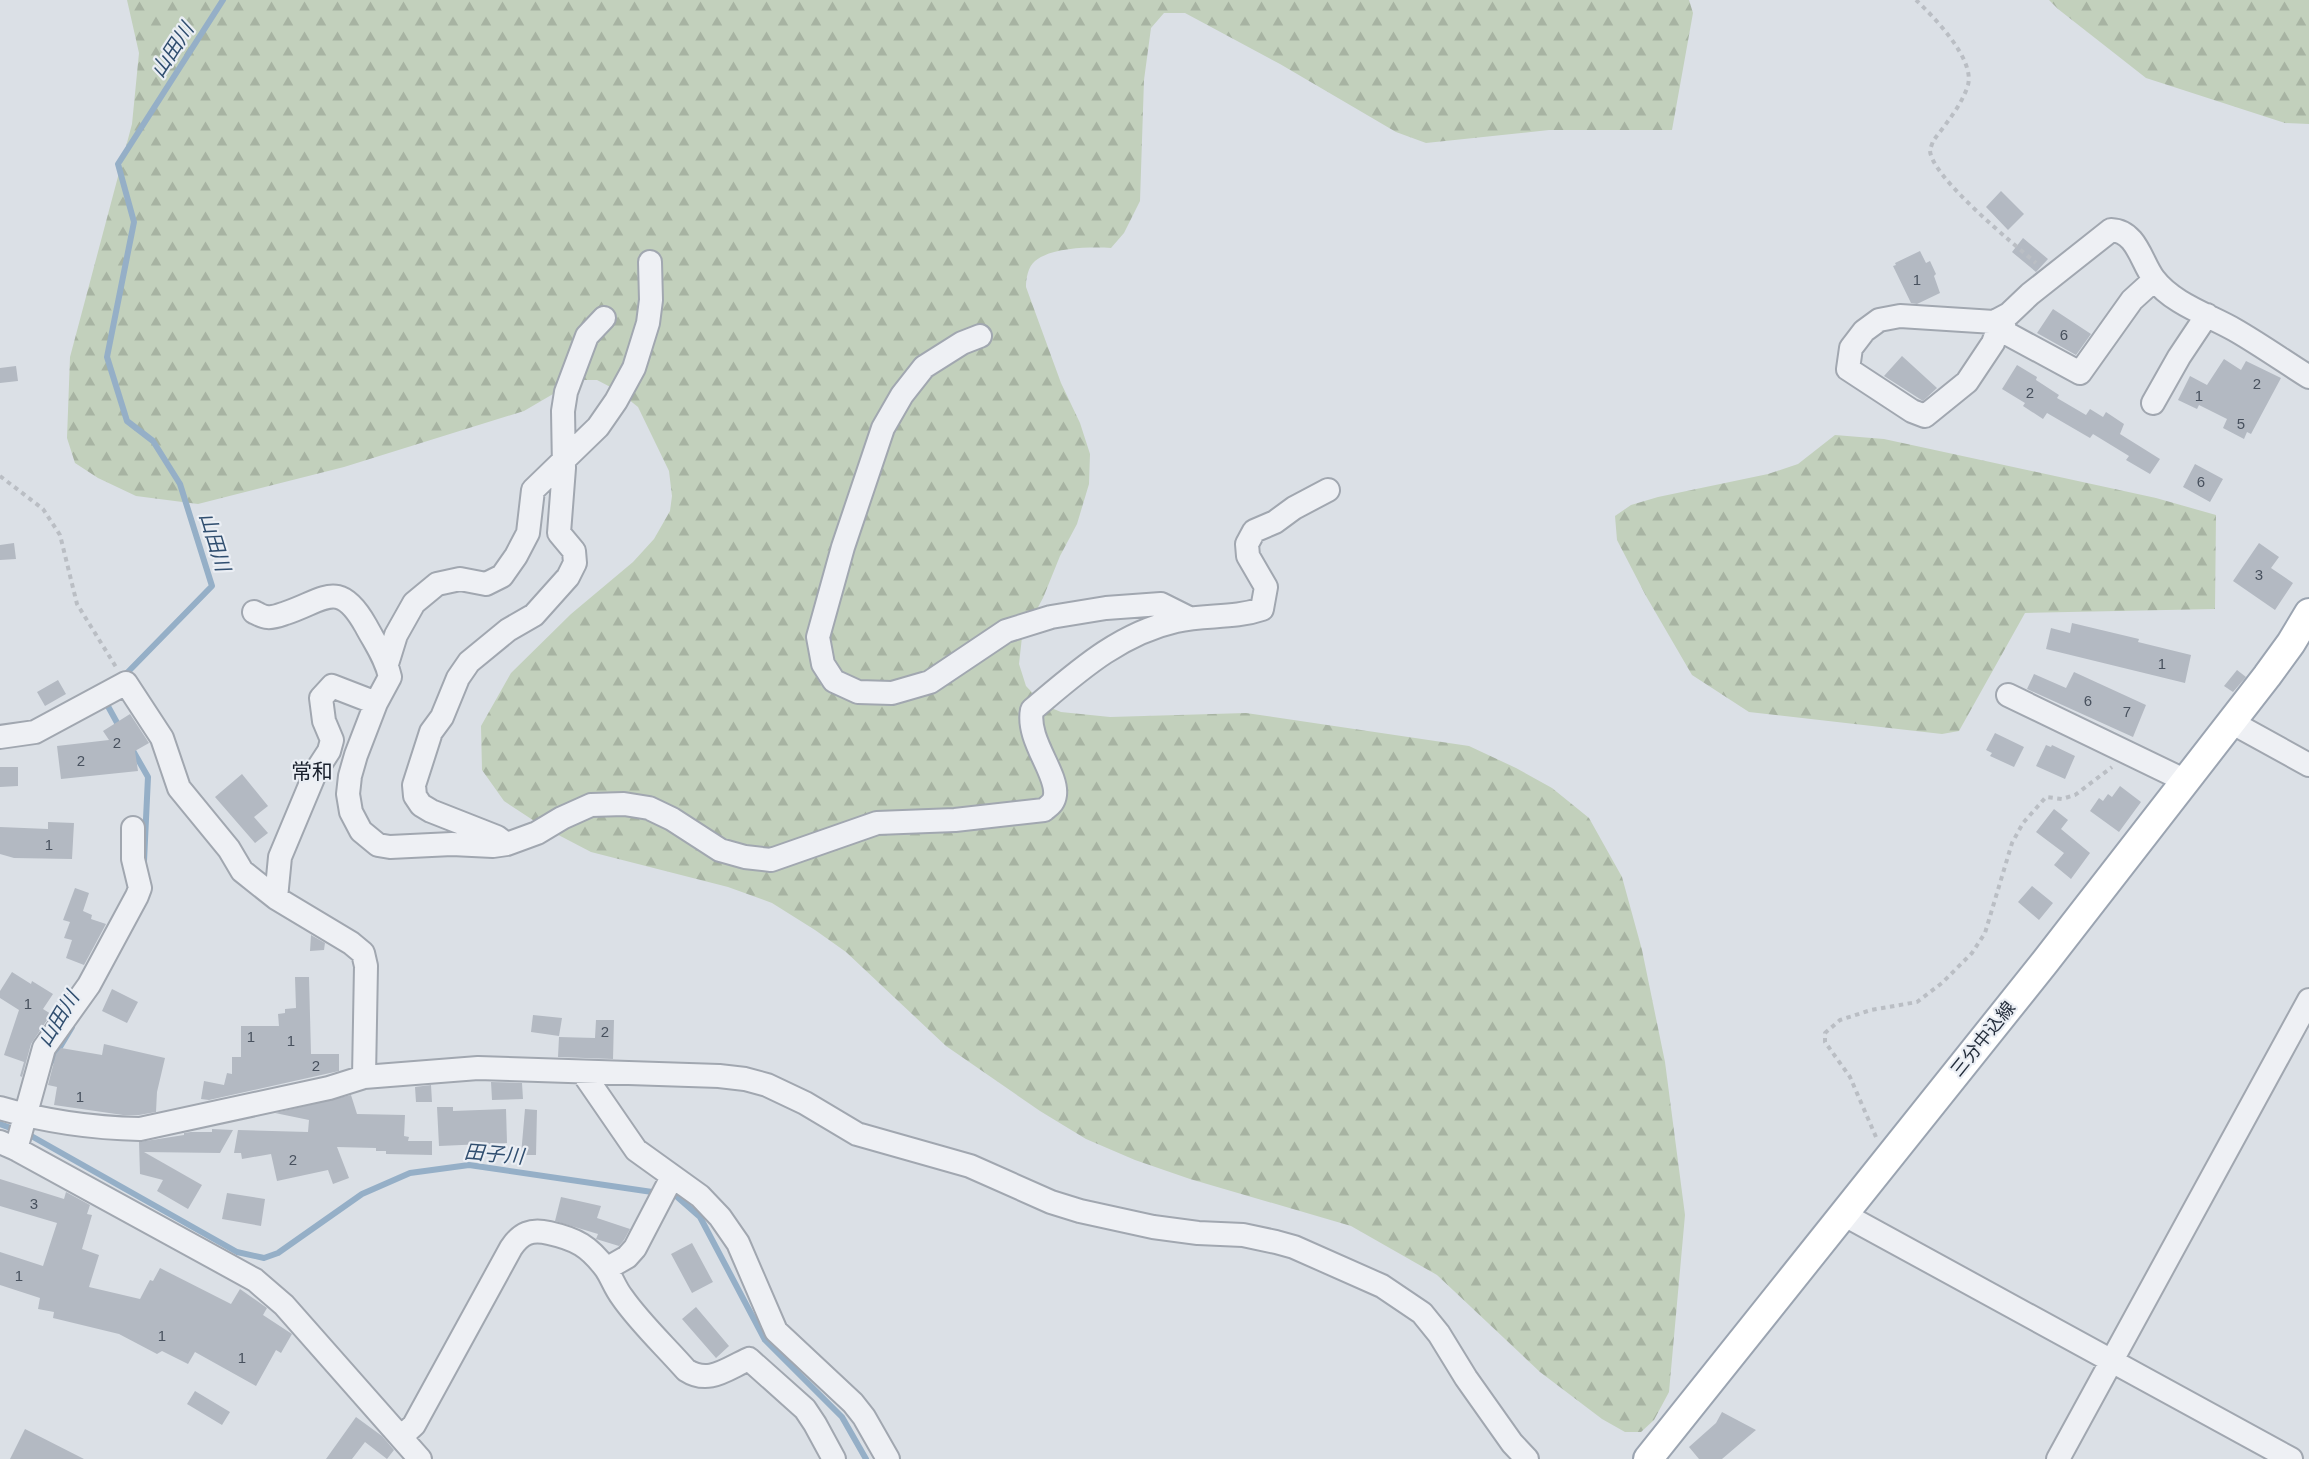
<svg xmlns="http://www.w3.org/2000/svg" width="2309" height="1459" font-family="Arial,'Noto Sans JP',sans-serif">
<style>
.forest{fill:url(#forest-firs)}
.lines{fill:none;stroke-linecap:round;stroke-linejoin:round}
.stream{stroke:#95afc7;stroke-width:6}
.building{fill:#b3b9c2}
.minor-casing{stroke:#a1a7b0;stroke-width:26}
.major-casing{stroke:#9ba4b1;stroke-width:32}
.path{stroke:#babec4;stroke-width:4;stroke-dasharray:4.5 4.5;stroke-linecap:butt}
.minor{stroke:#eef0f4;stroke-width:22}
.major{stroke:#fff;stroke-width:28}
.labels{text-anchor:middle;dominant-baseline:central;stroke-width:4.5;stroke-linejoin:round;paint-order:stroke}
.number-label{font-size:15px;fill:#48515e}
.street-label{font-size:18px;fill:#252e3c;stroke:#eaeef4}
.water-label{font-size:20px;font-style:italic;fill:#304e6f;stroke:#eaeef4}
.quarter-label{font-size:21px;fill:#181f2c;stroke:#eaeef4}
</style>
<defs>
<pattern id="forest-firs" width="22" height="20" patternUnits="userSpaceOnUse" patternTransform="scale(1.5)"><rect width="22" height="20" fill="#c2d0bc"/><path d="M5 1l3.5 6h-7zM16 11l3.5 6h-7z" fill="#a7b3a2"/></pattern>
</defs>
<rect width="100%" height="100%" fill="#dbe0e6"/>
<path class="forest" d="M127 0H1689L1693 13 1672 130H1549L1426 143 1396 132 1280 64 1185 13H1164L1151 28 1144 80 1140 201 1124 233 1111 248C1091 247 1052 247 1035 261 1028 267 1026 278 1026 287L1061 383 1080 423 1090 454 1089 484 1077 524 1060 556 1043 598 1022 637 1019 664 1026 686 1044 705 1061 712 1110 717 1246 713 1469 746 1516 768 1552 788 1589 818 1622 877 1642 950 1665 1062 1685 1215 1669 1392 1654 1420 1641 1432H1625L1602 1419 1540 1372 1437 1275 1351 1226 1190 1179 1135 1160 1086 1139 1040 1111 946 1046 846 952 815 930 772 903 728 887 591 852 545 828 504 801 482 770 481 726 511 673 571 614 633 562 654 539 670 511 672 496 669 471 638 407 618 391 597 380H577L524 411 344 467 198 504 136 496 98 478 75 463 67 438 70 357 132 124 139 53Z
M2049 0H2309V124L2285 123 2146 78 2058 9Z
M1835 435 1884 439 2156 498 2216 515 2215 609 2025 613 1959 731 1942 734 1749 712 1692 675 1646 596 1617 540 1615 516 1631 505 1658 497 1768 474 1798 464Z"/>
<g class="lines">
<path class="stream" d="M124 676 212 586 180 484 153 441 127 421 107 357 134 222 118 164 223 0
M104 699 121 730
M132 749 148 777 144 861
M48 1067 72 1027
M0 1124 16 1130
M26 1133 237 1252 264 1258 278 1253 362 1194 410 1173 469 1165 659 1193
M669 1194 675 1195 700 1217 765 1340 842 1417 866 1459"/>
</g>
<path class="building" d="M2001 191 2024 214 2008 230 1986 207Z
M2023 238 2048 259 2036 272 2012 252Z
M1920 251 1926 263 1930 261 1936 274 1934 276 1940 293 1917 304 1911 303 1893 266 1896 265 1895 263Z
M2053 309 2091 334 2076 355 2037 333Z
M1902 356 1937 388 1923 401 1884 376Z
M2224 359 2241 370 2246 361 2281 378 2251 434 2247 432 2244 439 2223 428 2227 419 2199 405 2197 409 2178 400 2190 376 2207 385Z
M2017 365 2037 377 2036 380 2059 395 2057 398 2086 415 2090 409 2103 417 2106 412 2124 424 2120 434 2160 459 2150 474 2126 460 2129 456 2093 434 2090 438 2047 413 2043 419 2023 406 2025 403 2002 389Z
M16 366 18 381 0 383V368Z
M2195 464 2223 479 2210 502 2183 487Z
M14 543 16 559 0 560V545Z
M2259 543 2279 557 2271 568 2293 583 2275 610 2233 581Z
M2072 623 2139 639 2138 642 2191 655 2185 683 2046 649 2051 628 2070 633Z
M2237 670 2246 677 2233 692 2224 686Z
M2074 672 2146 705 2133 737 2027 689 2034 674 2066 688Z
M58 680 66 694 45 706 37 692Z
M130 714 149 743 135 751 138 771 61 779 57 746 109 740 103 731Z
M1995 733 2024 747 2014 767 1990 756 1992 753 1986 750Z
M2046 745 2051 747 2052 745 2075 756 2065 779 2036 766Z
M0 767H18V786L0 787Z
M242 774 268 806 254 817 268 833 255 843 215 797Z
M2120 786 2141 802 2119 832 2090 811 2099 798 2103 801 2108 794 2112 797Z
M2054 809 2068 820 2061 829 2090 853 2071 879 2054 865 2064 853 2036 832Z
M48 822 74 823 72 859 14 858 0 854V827L48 829Z
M2032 886 2053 903 2039 920 2018 902Z
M75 888 89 893 83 911 92 915 91 919 106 924 84 965 66 958 72 940 64 938 70 922 63 920Z
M311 935 325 943 324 950 310 951Z
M12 972 31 984 32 981 53 994 43 1009 51 1014 31 1044 22 1077 20 1076 24 1062 4 1055 19 1010 0 998V991Z
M295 977H309L311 1054H339V1071L209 1100 201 1099 204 1081 224 1085 227 1073 232 1074V1057H241V1026H279L278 1014 285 1013V1009L296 1008Z
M112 989 138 1002 127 1023 102 1011Z
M533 1015 562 1018 559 1036 531 1032Z
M596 1020H614L613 1059 558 1057 559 1037 595 1038Z
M104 1044 165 1058 157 1092 156 1112 139 1115H123L54 1105 57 1087 48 1085 56 1054 61 1048 102 1055Z
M491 1082 522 1083 523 1099 492 1100Z
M431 1085 432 1102H416L415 1087Z
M351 1095 357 1114 405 1115 404 1136 409 1137 408 1141H432V1155L386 1154V1151H376V1148L337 1147 349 1178 333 1184 328 1170 277 1181 271 1154 242 1159 241 1153H234L238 1130 308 1132 309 1120 275 1113Z
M437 1107H453V1111L506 1109 507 1143 439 1146Z
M525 1109 537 1110 536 1155H521Z
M212 1129 233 1130 220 1153 144 1152 202 1185 188 1209 157 1191 163 1180 140 1174 139 1142 184 1135V1133L191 1132H212Z
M0 1179 64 1199 66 1192 90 1205 87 1214 92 1215 82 1249 99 1255 89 1287 140 1299 150 1280 153 1281 160 1268 231 1304 240 1289 267 1308 263 1315 292 1334 281 1353 276 1350 256 1386 195 1352 188 1364 162 1351 157 1354 119 1334 53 1318 54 1312 38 1309 40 1298 0 1285V1252L43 1266 57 1223 0 1206Z
M227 1193 265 1199 261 1226 222 1219Z
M561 1197 601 1206 597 1218 630 1229 624 1240 619 1246 596 1239 598 1234 555 1221Z
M692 1243 713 1282 692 1293 671 1254Z
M696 1307 729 1346 716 1358 682 1319Z
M195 1391 230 1412 222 1425 187 1404Z
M1722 1412 1756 1430 1722 1459H1699L1689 1447 1716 1423Z
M356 1417 382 1436 394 1450 387 1459 365 1442 352 1459H326Z
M25 1429 84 1459H10Z"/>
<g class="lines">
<defs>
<path id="minor" d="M2002 318 1993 343 1967 382 1925 416 1912 411 1848 369 1851 348 1864 331 1879 320 1900 316 1994 322 2009 314 2030 294 2111 230C2137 231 2141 262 2154 279 2173 304 2209 315 2235 330 2261 345 2285 362 2309 377
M2002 318 2006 333 2080 373 2132 300 2154 280
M980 336 962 343 924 367 902 395 883 428 843 547 818 637 823 664 834 681 858 692 892 693 930 682 1006 631 1051 617 1106 608 1161 604 1189 618
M2153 403 2179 357 2207 315
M254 612C258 614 263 617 267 617 273 618 280 615 286 613 325 600 339 578 366 626 375 643 386 658 390 677L376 703 356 755 350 776 348 794 351 812 361 831 378 845 390 847 452 844 493 846 507 844 537 833 562 818 591 805 624 804 649 808 672 819 720 850 745 857 771 860 877 823 955 820 1044 810C1050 805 1054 803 1055 795 1058 773 1026 740 1032 710 1076 673 1118 634 1176 621 1205 614 1233 619 1262 609L1266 587 1248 556 1247 544 1254 531 1275 522 1294 508 1328 490
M387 664 396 635 414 603 437 584 460 579 486 584 502 576 516 556 528 533 533 490 598 427 616 401 634 368 648 323 651 300 650 262
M2008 695 2186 781
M2231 722 2309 765
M0 737 35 732 126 683 162 738 179 788 229 849 242 871 276 898 351 943 363 953 366 966 364 1077
M505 843 497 837 431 811 421 805 415 796 414 785 431 732 442 717 458 678 469 662 508 630 534 615 568 577 575 563 574 551 559 533 564 468 563 411 566 392 587 336 604 318
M276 898 280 857 316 771 329 751 332 740 324 721 321 698 332 686 376 703
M583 1073 636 1150 700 1196 720 1217 738 1243 776 1331 853 1403 864 1417 888 1459
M0 1108C44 1121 94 1128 140 1129L329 1088 364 1077 478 1068 719 1076 745 1079 767 1085 805 1103 857 1134 970 1166 1051 1202 1080 1211 1153 1227 1198 1233 1243 1235 1276 1242 1294 1247 1382 1286 1422 1313 1439 1334 1466 1378 1512 1443 1527 1459
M0 1142 16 1149 255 1280 284 1305 420 1459
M16 1149 44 1048 89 985 137 896 140 888 133 859V828
M1843 1214 2291 1459
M606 1269 627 1257 635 1248 672 1177
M401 1437 414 1425 511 1248C521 1233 531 1229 549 1233 576 1239 589 1246 606 1269 612 1278 615 1288 622 1297 640 1323 665 1346 686 1370 709 1385 726 1369 749 1359L805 1409 815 1424 834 1459
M2058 1459 2309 1000"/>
<path id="major" d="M1648 1459 2045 962 2267 676 2291 643 2309 613"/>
</defs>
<use href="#minor" class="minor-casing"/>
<use href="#major" class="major-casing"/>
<path class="path" d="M1916 0C1934 17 1975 59 1968 85 1962 105 1945 125 1933 141 1933 142 1930 149 1930 150 1930 176 2015 245 2036 263
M0 476 43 509 60 535 77 604 116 667
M1876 1137 1850 1077 1825 1042V1033L1840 1020 1871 1010 1917 1002 1942 983 1972 953 1985 933 2012 843 2023 823 2046 797 2062 799 2075 795 2112 767"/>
<use href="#minor" class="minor"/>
<use href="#major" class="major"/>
</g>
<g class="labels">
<g class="number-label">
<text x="1917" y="279">1</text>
<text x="2064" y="334">6</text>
<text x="2257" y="383">2</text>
<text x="2030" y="392">2</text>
<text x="2199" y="395">1</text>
<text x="2241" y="423">5</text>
<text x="2201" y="481">6</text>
<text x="2259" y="574">3</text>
<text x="2162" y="663">1</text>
<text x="2088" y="700">6</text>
<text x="2127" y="711">7</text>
<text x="117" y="742">2</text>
<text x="81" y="760">2</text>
<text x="49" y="844">1</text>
<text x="28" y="1003">1</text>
<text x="605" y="1031">2</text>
<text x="251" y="1036">1</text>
<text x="291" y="1040">1</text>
<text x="316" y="1065">2</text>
<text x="80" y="1096">1</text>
<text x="293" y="1159">2</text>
<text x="34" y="1203">3</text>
<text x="19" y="1275">1</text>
<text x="162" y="1335">1</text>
<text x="242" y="1357">1</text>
</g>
<g class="street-label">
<text transform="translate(1983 1039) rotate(-51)">三分中込線</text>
</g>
<g class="water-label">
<text transform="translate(172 50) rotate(-57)">山田川</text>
<text transform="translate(215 542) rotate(73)">山田川</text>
<text transform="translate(58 1019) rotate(-59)">山田川</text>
<text transform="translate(494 1154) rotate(5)">田子川</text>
</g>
<g class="quarter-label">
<text x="312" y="771">常和</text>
</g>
</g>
</svg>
